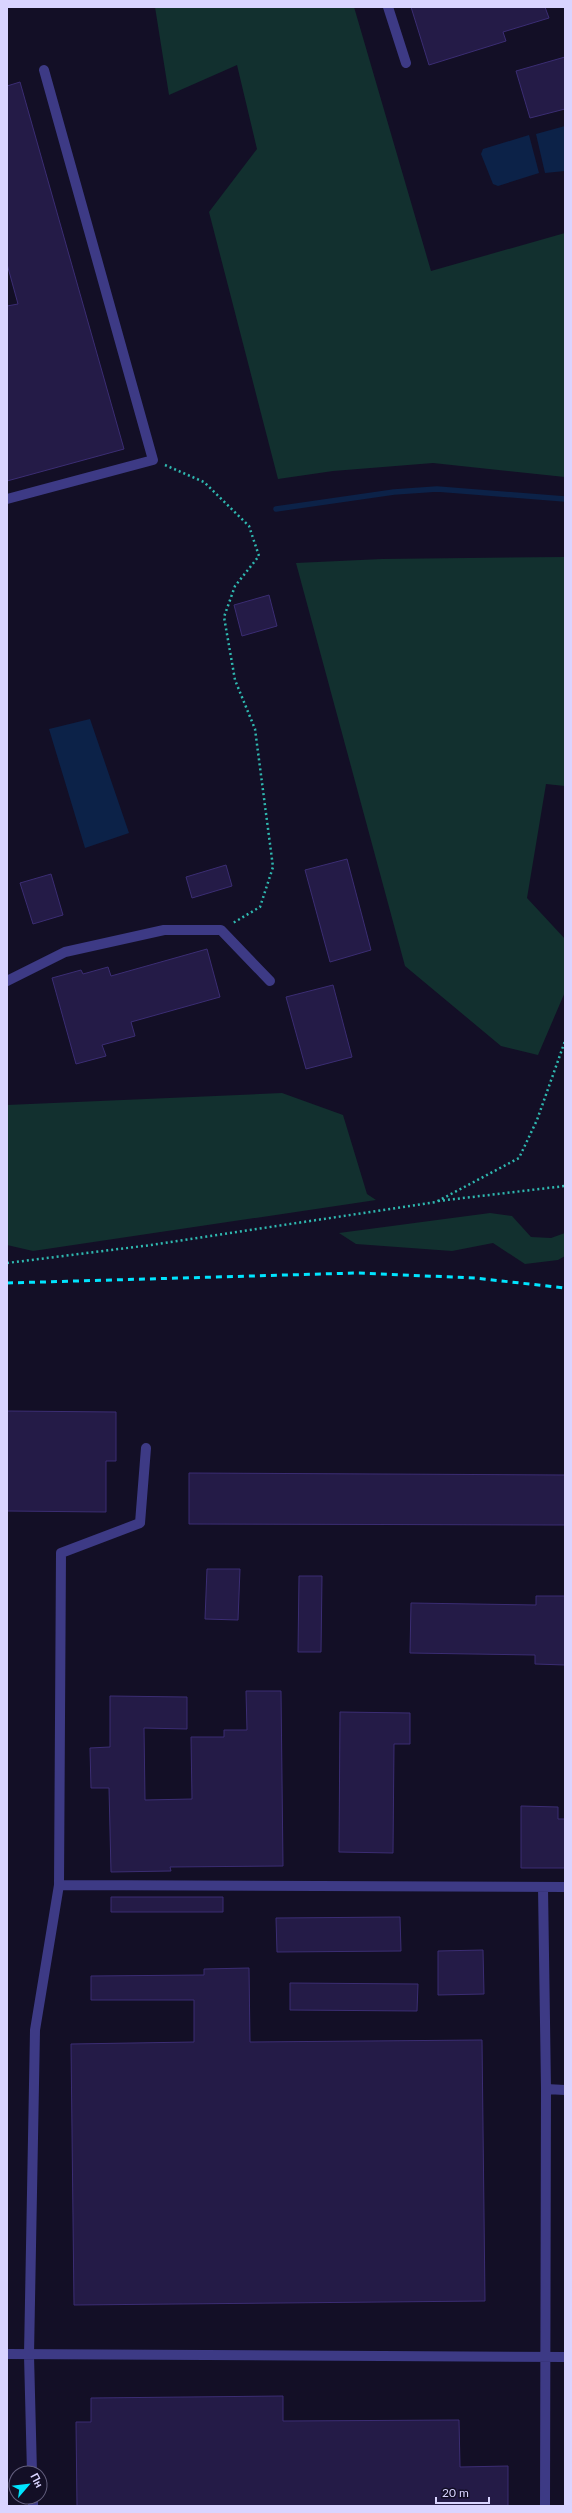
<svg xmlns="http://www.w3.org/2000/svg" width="572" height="2513" font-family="Lato,sans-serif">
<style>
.green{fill:#12302f}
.water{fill:#0c2248}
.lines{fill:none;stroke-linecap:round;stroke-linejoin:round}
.stream{stroke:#0c2248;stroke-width:5.5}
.building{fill:#241b47;stroke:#3b2d73}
.path{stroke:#2fb8b0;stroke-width:2.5;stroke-dasharray:2 3;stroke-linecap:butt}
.lane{stroke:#3d3a85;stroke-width:10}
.rail{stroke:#00e5ff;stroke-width:3;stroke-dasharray:6 5;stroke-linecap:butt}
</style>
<rect width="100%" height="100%" fill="#130f26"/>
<path class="green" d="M155 7H354L431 271 565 233V477L433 463 333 471 278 479 209 212 257 149 237 65 169 95Z
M565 557V786L546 784 527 898 565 939V992L538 1055 501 1046 405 966 296 563 382 559Z
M282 1093 343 1115 367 1194 376 1200 33 1251 7 1245V1105Z
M490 1213 512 1216 531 1237 551 1238 565 1233V1256L558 1260 525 1264 493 1243 452 1251 356 1244 339 1233Z"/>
<path class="water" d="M565 126V171L545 173 536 134Z
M529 135 539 173 498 186 493 184 481 154 483 149Z
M90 719 129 833 85 848 49 729Z"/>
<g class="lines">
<path class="stream" d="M276 509 394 492 437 489 565 499"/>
</g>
<path class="building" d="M411 7H545L549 18 503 32 506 41 429 65Z
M565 57V109L530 118 516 71Z
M20 82 124 449 7 481V306L18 304 7 264V86Z
M269 595 277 626 242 636 234 605Z
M347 859 371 950 330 962 305 870Z
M226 865 232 886 192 898 186 877Z
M51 874 63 915 33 924 20 883Z
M207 949 220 997 131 1022 135 1036 102 1045 106 1056 76 1064 52 978 81 970 83 974 108 967 111 976Z
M333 985 352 1057 306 1069 286 997Z
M7 1411 116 1412V1461H106V1512L7 1511Z
M189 1473 565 1475V1525L189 1524Z
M207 1569H240L238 1620 205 1619Z
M299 1576H322L321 1652H298Z
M536 1596H565V1665L535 1664V1655L410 1653 411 1603 536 1605Z
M246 1691H281L283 1866 170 1867 171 1871 111 1872 109 1788H91L90 1748 110 1747V1696L187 1697V1729L144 1728 145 1800 192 1799 191 1737H224V1730H247Z
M340 1712 410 1713V1744H394L393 1853 339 1852Z
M521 1806 558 1807V1819H565V1868H521Z
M111 1897H223V1912H111Z
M400 1917 401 1951 277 1952 276 1918Z
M483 1950 484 1994 438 1995V1951Z
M249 1968 250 2042 482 2040 485 2301 74 2305 71 2044 194 2042V2000H91V1976L204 1975V1969Z
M290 1983 418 1984 417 2011 290 2010Z
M283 2396V2421L459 2420 460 2467 508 2466V2506H77L76 2422H91V2398Z"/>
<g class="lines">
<path class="path" d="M165 465 204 482 249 526 259 556 235 586 224 617 235 680 255 729 273 867 260 907 233 923
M438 1201 565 1186
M7 1263 151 1245 436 1202 519 1158 537 1120 565 1041"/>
<path class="lane" d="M388 7 406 63
M7 499 153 460 44 70
M7 981 65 952 164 930H221L270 981
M59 1885 565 1887
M543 1887 546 2089 545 2506
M546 2089 565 2090
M7 2354 565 2357
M32 2473 29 2355 35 2030 59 1885 61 1553 140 1523 146 1448
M33 2497V2506"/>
<path class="rail" d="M7 1283 356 1273 475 1278 565 1288"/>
</g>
<rect width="572" height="2513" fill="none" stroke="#d9d4ff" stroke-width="16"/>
<g transform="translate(28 2485) rotate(62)"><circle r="19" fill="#130f26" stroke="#625e7d"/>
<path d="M0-3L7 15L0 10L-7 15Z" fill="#00e5ff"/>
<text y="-6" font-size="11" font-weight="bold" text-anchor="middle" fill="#d9d4ff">Пн</text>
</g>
<path d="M436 2497v6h53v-6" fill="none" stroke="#d9d4ff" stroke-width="2"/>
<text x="442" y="2497" font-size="12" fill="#d9d4ff" stroke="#130f26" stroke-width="3" paint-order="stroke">20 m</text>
</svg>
